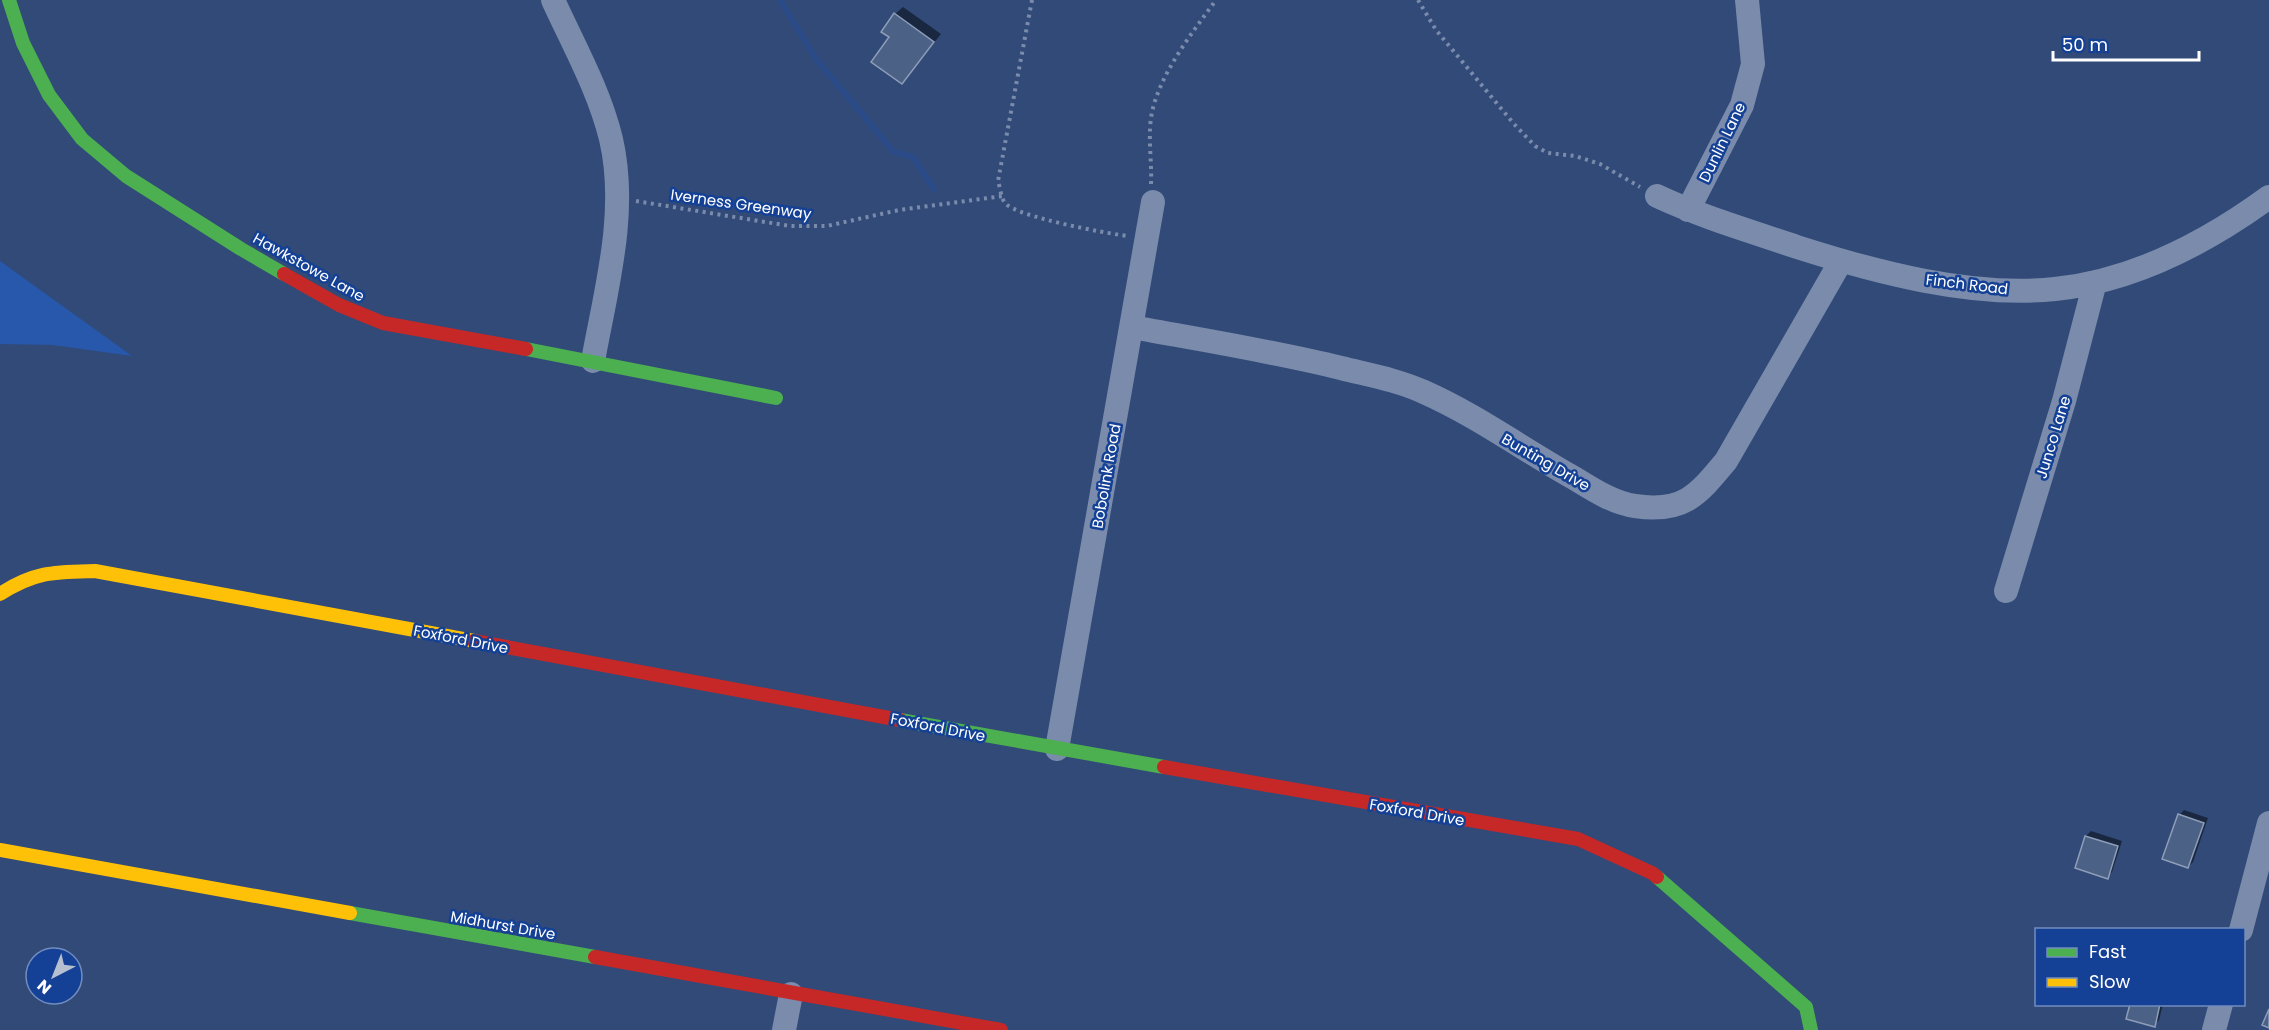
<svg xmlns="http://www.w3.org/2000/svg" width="2269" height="1030" font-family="Poppins,sans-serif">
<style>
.green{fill:#2758ac}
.shadow{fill:#0007}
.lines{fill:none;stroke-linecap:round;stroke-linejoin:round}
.stream{stroke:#2b4b88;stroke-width:6}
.building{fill:#4c6186;stroke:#8e9eb8;stroke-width:1.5}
.path{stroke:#7a8bab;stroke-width:4;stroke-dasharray:3 4.5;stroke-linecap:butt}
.street{stroke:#7a8bab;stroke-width:24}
.fast{stroke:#4caf50;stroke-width:14}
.slow{stroke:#ffc107;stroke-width:14}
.jam{stroke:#c62828;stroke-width:14}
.labels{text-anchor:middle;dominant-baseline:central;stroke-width:5;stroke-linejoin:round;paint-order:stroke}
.street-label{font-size:15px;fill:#fff;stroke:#144195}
</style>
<rect width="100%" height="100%" fill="#314a78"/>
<path class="green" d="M0 261 132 356 53 345 0 344Z"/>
<path class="shadow" d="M903 7 941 34 902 82 891 37 895 14Z
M2184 810 2208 818 2193 862 2188 867 2179 815Z
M2091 831 2122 841 2112 872 2107 877 2086 836Z
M2131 1004H2163L2159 1020 2154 1025Z"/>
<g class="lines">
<path class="stream" d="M780 0 816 59 894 152 913 157 934 189"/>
</g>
<path class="building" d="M894 13 934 42 902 84 871 62 889 37 881 32Z
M2178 814 2204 823 2188 868 2162 859Z
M2085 836 2118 846 2108 879 2075 868Z
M2130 1004H2160L2155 1027 2126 1019Z
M2269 1009V1028L2262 1025Z"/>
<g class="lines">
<path class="path" d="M1032 0 998 181C1000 187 1001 198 1005 203 1017 217 1105 233 1127 236
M1418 0 1436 30 1514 124 1535 146 1548 153 1575 156 1600 164 1640 187
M1151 184C1152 162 1148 140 1151 118 1157 77 1192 33 1216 0
M636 201 790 226H827L899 210 1003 196"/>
<path class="street" d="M553 0C574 46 599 90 611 139 628 212 606 289 593 361
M1657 196C1702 217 1750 231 1797 247 1875 272 1972 298 2055 289 2134 281 2206 243 2269 197
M1688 210 1742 105 1753 64 1747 0
M1132 327C1202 340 1272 351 1341 368 1369 375 1398 380 1424 392 1476 415 1524 450 1574 478 1592 489 1613 503 1635 506 1683 513 1697 496 1726 461L1841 261
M2006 591 2064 401 2095 282
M1057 749 1153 202
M2241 930 2269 823
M784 1030 791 994
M2214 1030 2221 1004"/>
<path class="fast" d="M9 0 23 43 49 95 82 139 126 176 241 249 284 274
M526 349 776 398
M900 720 1164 767
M1657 877 1806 1007 1811 1030
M350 913 595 957"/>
<path class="slow" d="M0 594C35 571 55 572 95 571L474 641
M0 850 350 913"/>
<path class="jam" d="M284 274 339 305 383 323 526 349
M474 641 900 720
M1164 767 1578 839 1652 873 1657 877
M595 957 1001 1030"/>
</g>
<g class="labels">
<g class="street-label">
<text transform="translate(1722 142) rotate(-64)">Dunlin Lane</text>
<text transform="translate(741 204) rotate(8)">Iverness Greenway</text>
<text transform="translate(309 267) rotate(29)">Hawkstowe Lane</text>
<text transform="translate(1967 284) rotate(7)">Finch Road</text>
<text transform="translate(2053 437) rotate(-73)">Junco Lane</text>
<text transform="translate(1546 462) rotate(30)">Bunting Drive</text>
<text transform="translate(1106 476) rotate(-80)">Bobolink Road</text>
<text transform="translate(461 639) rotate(11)">Foxford Drive</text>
<text transform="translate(938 727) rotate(11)">Foxford Drive</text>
<text transform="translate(1417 812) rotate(10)">Foxford Drive</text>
<text transform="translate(503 925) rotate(10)">Midhurst Drive</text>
</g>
</g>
<rect x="2035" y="928" width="210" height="78" fill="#144195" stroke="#728dbf" stroke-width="1.5"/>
<rect x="2047" y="948" width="30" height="9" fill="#4caf50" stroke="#728dbf" stroke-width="1.5"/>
<text x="2089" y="958" font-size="18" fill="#ffffff">Fast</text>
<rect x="2047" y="978" width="30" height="9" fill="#ffc107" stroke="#728dbf" stroke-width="1.5"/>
<text x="2089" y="988" font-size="18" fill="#ffffff">Slow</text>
<g transform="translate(54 976) rotate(222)"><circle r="28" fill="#144195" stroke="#728dbf" stroke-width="1.5"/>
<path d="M0-4.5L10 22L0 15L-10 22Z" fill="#b7c0d0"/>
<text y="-9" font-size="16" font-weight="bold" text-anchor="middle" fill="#ffffff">N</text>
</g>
<path d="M2053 51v9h146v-9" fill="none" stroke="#ffffff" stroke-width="3"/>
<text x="2062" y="51" font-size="18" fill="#ffffff" stroke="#144195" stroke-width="4.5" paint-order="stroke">50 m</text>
</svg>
